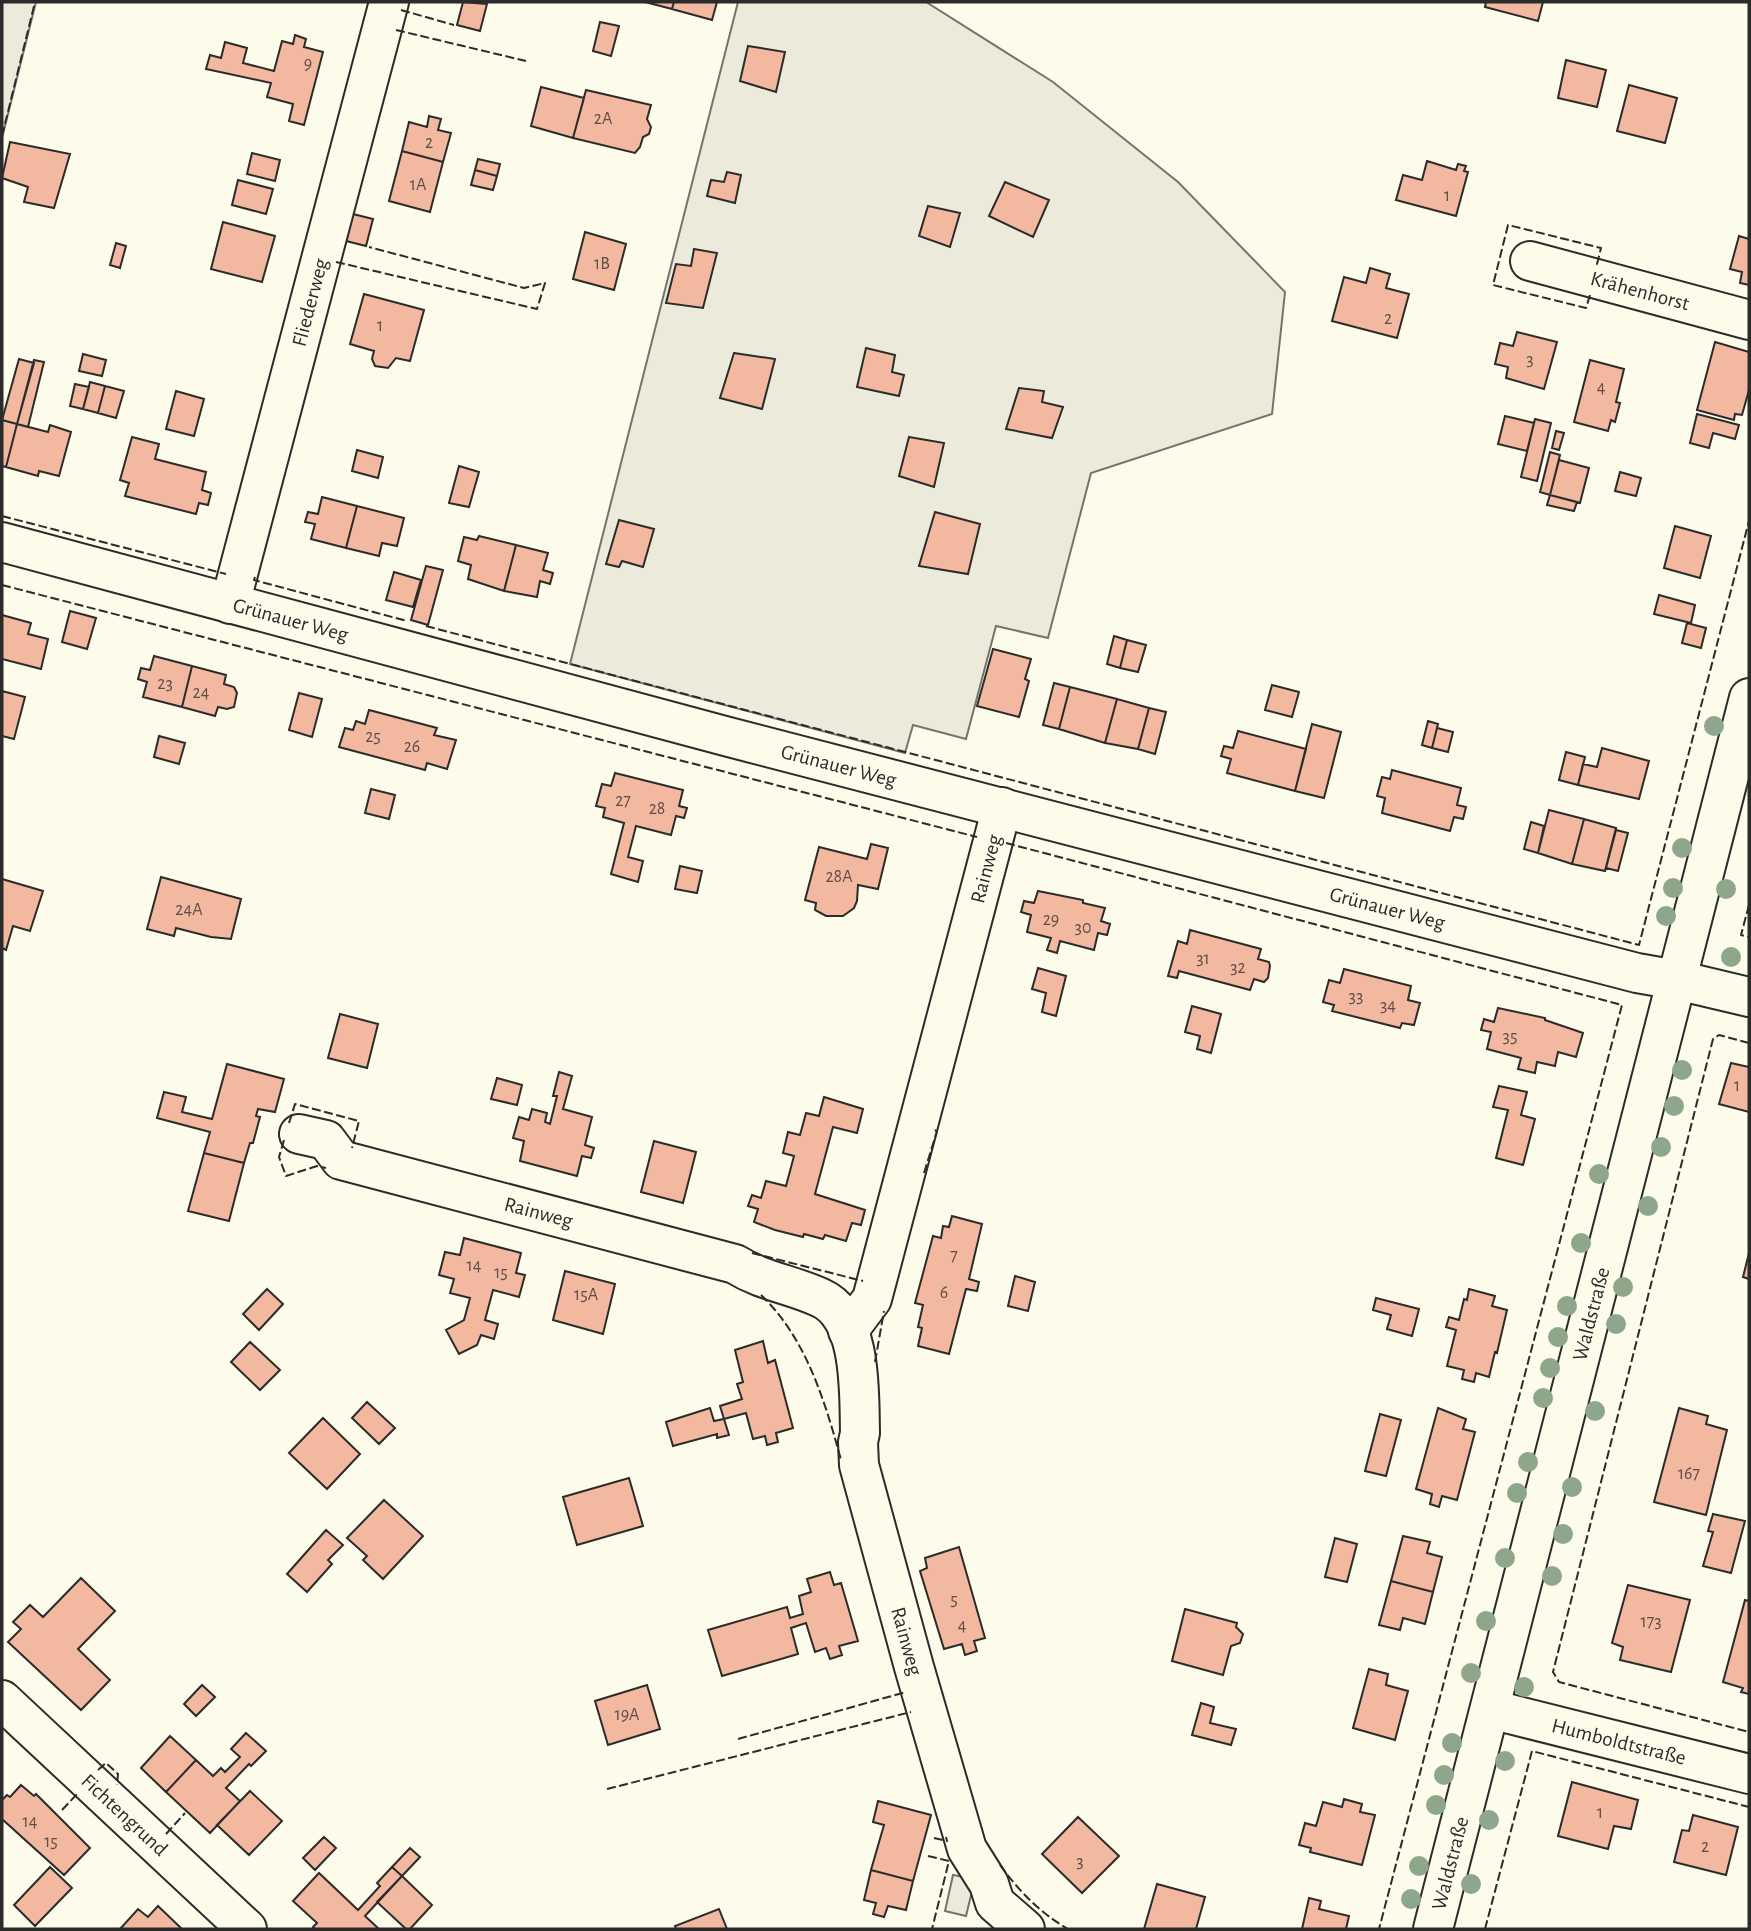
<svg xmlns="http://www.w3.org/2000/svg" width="1751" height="1931" font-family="'Alegreya Sans',sans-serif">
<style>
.green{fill:#ecebdb;stroke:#74746e;stroke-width:2}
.parking{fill:#eceadb;stroke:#74746e;stroke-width:2}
.building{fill:#f2b8a0;stroke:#2b2b2b;stroke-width:2}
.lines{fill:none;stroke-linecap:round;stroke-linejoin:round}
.minor-casing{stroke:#2b2b2b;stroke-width:42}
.minor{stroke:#fdfbea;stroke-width:38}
.fence{stroke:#2b2b2b;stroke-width:2;stroke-dasharray:9 3.5;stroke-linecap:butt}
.tree{fill:#8ea78a}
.labels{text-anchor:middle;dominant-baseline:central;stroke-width:5;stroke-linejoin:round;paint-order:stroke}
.number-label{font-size:18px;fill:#5d4e48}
.street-label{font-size:21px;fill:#2b2b2b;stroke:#fdfbea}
</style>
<rect width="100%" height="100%" fill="#fdfbea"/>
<path class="green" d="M2 2H36L2 138Z
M738 2H926L1053 82 1178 182 1285 292 1272 414 1091 473 1048 638 996 626 966 739 913 725 905 753 570 664Z"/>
<path class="parking" d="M953 1875 975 1879 966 1916 945 1911Z"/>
<path class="building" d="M463 2 487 4 480 31 457 25Z
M645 2H674L672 9Z
M674 2H717L712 20 672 9Z
M1486 2H1543L1538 21 1485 7Z
M600 22 619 26 611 56 593 51Z
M295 35 306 39 304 47 323 52 304 125 289 121 293 104 267 97 271 83 206 69 210 55 221 58 225 42 247 48 243 63 274 71 282 41 293 44Z
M748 46 785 52 776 92 740 81Z
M1566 60 1606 70 1597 107 1558 98Z
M1629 85 1677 98 1665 143 1617 131Z
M541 87 584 98 573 138 531 126Z
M586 90 651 105 647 119 651 127 649 134 643 137 640 147 635 153 573 138Z
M429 116 441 119 438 130 451 133 443 162 402 151 409 122 427 127Z
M10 142 70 154 54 208 24 202 28 187 2 178Z
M402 151 443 162 430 212 389 201Z
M252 153 280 160 275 181 247 174Z
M478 159 500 164 497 176 475 170Z
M1427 161 1456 170 1458 164 1466 166 1464 171 1468 172 1456 216 1396 200 1403 175 1422 180Z
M475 170 497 176 493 190 471 185Z
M727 172 741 175 735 203 707 196 711 180 724 182Z
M238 180 273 189 266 214 232 205Z
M1005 182 1049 200 1033 237 989 216Z
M928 206 960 213 950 247 919 236Z
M349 213 373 219 366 246 342 240Z
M223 222 275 236 262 282 211 269Z
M585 232 626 244 614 290 573 279Z
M1739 236 1749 239V285L1740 283 1742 272 1730 269Z
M116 243 126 246 120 268 110 265Z
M694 249 717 253 703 308 666 303 676 264 691 266Z
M1370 268 1390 274 1386 288 1409 294 1397 338 1332 321 1344 277 1366 283Z
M364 294 424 310 410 361 396 358 388 368 375 366 372 359 374 351 350 344Z
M1517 332 1557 342 1544 389 1506 378 1508 367 1495 364 1500 343 1513 346Z
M1715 342 1749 352V390L1742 415 1735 414 1734 420 1697 410Z
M866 348 895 355 892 372 904 375 899 396 857 387Z
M734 353 775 359 762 409 720 398Z
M83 354 106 360 102 376 79 371Z
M19 359 34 363 17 424 2 420Z
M34 360 44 362 28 427 17 424Z
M1590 360 1624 369 1616 402 1620 403 1615 422 1611 420 1608 431 1574 422Z
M90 382 105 386 98 413 83 409Z
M75 384 89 387 83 409 70 406Z
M105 386 124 391 116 418 98 413Z
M1019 388 1044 391 1042 402 1063 407 1052 438 1006 429Z
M176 391 204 399 194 436 166 429Z
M1697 414 1739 425 1735 439 1713 433 1709 448 1690 443Z
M1505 416 1534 423 1527 451 1498 444Z
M1535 419 1551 423 1537 481 1521 477Z
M2 420 17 424 6 467 2 466Z
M17 424 48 432 50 425 71 432 59 476 39 471 38 476 6 467Z
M1556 431 1564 433 1559 450 1552 448Z
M132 437 159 444 155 459 206 472 202 490 211 493 208 505 199 503 196 514 125 496 129 483 120 480Z
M909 437 944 443 934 487 899 476Z
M357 450 383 457 378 478 352 471Z
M1550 452 1560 455 1550 495 1540 492Z
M1559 460 1589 468 1580 503 1550 495Z
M459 466 479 472 469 507 449 503Z
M1620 472 1641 478 1636 496 1615 491Z
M1550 495 1577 502 1574 511 1547 505Z
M322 497 357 506 346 548 311 539 315 524 305 522 308 512 318 514Z
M357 506 404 518 397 546 382 543 379 556 346 548Z
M935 512 980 524 968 574 919 566Z
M619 520 654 529 643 567 622 561 619 567 606 564Z
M1675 526 1711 536 1700 578 1664 568Z
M479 536 516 545 504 591 468 579 471 565 458 561 464 537 477 540Z
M516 545 548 553 543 570 553 573 550 584 540 581 537 597 504 591Z
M426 566 443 570 428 625 411 620Z
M394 572 421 580 413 607 386 600Z
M1659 595 1695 605 1691 623 1654 614Z
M70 611 96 618 87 649 62 642Z
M2 615 31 623 28 634 48 639 41 669 2 659Z
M1687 623 1706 628 1701 648 1682 643Z
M1114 636 1127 640 1120 668 1107 664Z
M1127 640 1146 645 1138 672 1120 668Z
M993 649 1031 659 1025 679 1029 681 1019 717 977 706Z
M154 656 192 666 182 707 143 697 147 682 138 679 141 668 150 670Z
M192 666 226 675 224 684 234 687 237 693 234 707 227 709 218 707 215 716 182 707Z
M1054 683 1070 687 1059 729 1043 725Z
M1272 685 1299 692 1292 717 1265 710Z
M1070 687 1117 699 1105 743 1059 729Z
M2 691 25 697 14 739 2 736Z
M299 693 322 699 312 737 289 730Z
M1117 699 1149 708 1138 749 1105 743Z
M1149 708 1166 712 1155 754 1138 749Z
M369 710 437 728 434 735 456 740 447 769 427 763 425 770 339 747 345 728 353 730 356 721 365 724Z
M1428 721 1438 724 1432 748 1422 745Z
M1312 724 1341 732 1324 798 1295 791Z
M1437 728 1453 732 1448 752 1432 748Z
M1238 731 1306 749 1295 791 1227 773 1231 759 1221 756 1224 746 1233 748Z
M159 736 185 743 179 764 154 757Z
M1602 748 1649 761 1639 799 1578 785 1583 764 1597 767Z
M1566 752 1585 757 1578 785 1559 780Z
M1392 770 1461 788 1457 805 1466 807 1463 819 1454 817 1450 831 1382 813 1385 798 1377 796 1382 777 1390 779Z
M615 773 683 790 679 806 687 808 684 818 676 816 671 835 636 826 628 857 643 861 638 882 611 874 624 823 603 817 605 808 596 806 602 784 611 786Z
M371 789 395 795 389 819 365 813Z
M1549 810 1584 819 1572 864 1538 853Z
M1584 819 1616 828 1605 871 1572 864Z
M1531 822 1544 826 1538 853 1524 849Z
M1616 830 1628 833 1618 871 1606 868Z
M871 844 888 848 878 889 858 885 857 901 854 908 843 916H826L815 910 816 903 805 900 819 847 867 859Z
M680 866 702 871 697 893 675 889Z
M161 877 241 899 231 939 211 937 176 928 174 936 147 929Z
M2 879 43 891 30 931 13 926 6 950 2 948Z
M1038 891 1083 900V903L1105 908 1101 921 1110 924 1107 935 1098 933 1094 950 1060 941 1057 953 1047 950 1051 938 1027 932 1031 915 1021 912 1024 901 1034 903Z
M1190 930 1261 949 1258 959 1269 962 1270 966 1268 978 1264 982 1254 979 1250 990 1179 971 1177 978 1168 976 1178 941 1187 944Z
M1038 968 1066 976 1056 1016 1042 1012 1046 993 1032 989Z
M1344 969 1411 986 1408 1000 1420 1003 1414 1025 1402 1023 1400 1028 1332 1011 1334 1005 1323 1002 1329 980 1340 983Z
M1192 1006 1221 1014 1211 1053 1197 1049 1200 1036 1185 1032Z
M1498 1008 1545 1018V1020L1583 1033 1576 1057 1558 1052 1555 1066 1537 1062 1535 1073 1518 1069 1521 1058 1487 1049 1491 1032 1481 1030 1484 1019 1494 1022Z
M340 1014 378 1024 367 1068 328 1058Z
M1731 1063 1749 1067V1112L1719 1104Z
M227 1064 284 1079 275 1112 258 1109 256 1116 260 1117 253 1143H250L244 1163 204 1153 210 1132 157 1118 164 1092 186 1097 182 1112 212 1119Z
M559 1072 572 1076 563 1109 592 1117 585 1145 594 1148 591 1158 582 1156 577 1176 520 1161 524 1141 513 1138 519 1117 529 1120 532 1109 547 1113 545 1122 550 1124 557 1096H553Z
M497 1078 522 1085 517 1105 491 1099Z
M1499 1086 1527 1092 1521 1115 1535 1119 1523 1165 1496 1158 1508 1110 1493 1107Z
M824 1097 863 1109 857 1133 833 1127 815 1194 865 1210 861 1225 852 1223 846 1241 825 1235 823 1239 804 1234 803 1237 775 1230 754 1222 758 1209 748 1206 752 1195 761 1198 766 1181 786 1186 794 1156 783 1153 788 1132 800 1135 806 1113 819 1116Z
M654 1141 696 1152 683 1203 641 1192Z
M204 1153 244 1163 229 1221 188 1211Z
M952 1216 982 1224 969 1279 979 1282 977 1291 966 1289 949 1354 918 1346 922 1328 918 1327 923 1305 915 1303 933 1236 941 1238 943 1226 949 1227Z
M464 1238 521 1253 516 1273 525 1275 519 1297 493 1290 485 1320 498 1324 494 1339 481 1335 477 1345 459 1354 446 1330 464 1320 470 1298 450 1293 454 1279 439 1275 445 1252 460 1255Z
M1749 1253V1279L1743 1277Z
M565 1271 615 1284 603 1334 553 1320Z
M1015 1276 1035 1282 1028 1311 1008 1306Z
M267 1289 283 1304 259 1330 243 1314Z
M1469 1289 1495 1296 1492 1306 1507 1310 1497 1353 1495 1352 1489 1377 1476 1373 1474 1382 1462 1379 1464 1370 1447 1366 1456 1330 1446 1327 1449 1317 1459 1320 1464 1299 1467 1300Z
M1376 1298 1419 1309 1412 1336 1387 1329 1391 1315 1373 1310Z
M763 1341 768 1363 775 1360 793 1428 776 1433 778 1442 767 1445 765 1436 753 1439 746 1413 724 1419 720 1406 742 1399 737 1384 743 1382 735 1350Z
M250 1342 280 1370 260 1390 231 1362Z
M367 1402 395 1428 379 1444 352 1418Z
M710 1408 714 1421 724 1419 729 1435 717 1438V1434L673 1446 666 1422Z
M1438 1408 1466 1419 1463 1429 1475 1432 1457 1500 1442 1496 1439 1507 1430 1504 1432 1494 1416 1489Z
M1679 1408 1708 1416 1706 1424 1727 1430 1706 1515 1654 1502Z
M1380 1414 1401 1420 1386 1476 1365 1471Z
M323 1418 360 1454 327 1489 289 1453Z
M629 1478 643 1526 577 1545 563 1497Z
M384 1500 423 1536 383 1579 363 1560 367 1556 347 1538Z
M1713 1514 1745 1521 1731 1573 1703 1566 1713 1532 1708 1531Z
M326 1530 343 1545 328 1560 332 1564 307 1592 287 1574Z
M1403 1536 1430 1542 1427 1553 1442 1557 1433 1592 1391 1581Z
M1335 1538 1357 1544 1347 1582 1325 1577Z
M959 1547 985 1638 974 1641 977 1651 965 1655 962 1644 944 1649 920 1571 927 1568 925 1558Z
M830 1572 834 1585 841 1583 858 1641 839 1646 842 1655 830 1659 826 1648 815 1652 806 1623 791 1628 798 1654 722 1676 708 1630 787 1607 790 1618 803 1614 799 1596 811 1592 807 1579Z
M81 1578 115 1611 78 1649 110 1680 81 1710 8 1642 21 1629 13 1622 30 1605 43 1617Z
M1391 1581 1433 1592 1425 1624 1403 1618 1400 1630 1379 1625Z
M1628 1585 1690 1600 1671 1672 1620 1660 1623 1647 1612 1643Z
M1745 1600 1749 1601V1694L1741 1692 1743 1688 1723 1682Z
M1185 1609 1237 1623 1236 1627 1243 1634 1240 1643 1231 1646 1223 1675 1172 1661Z
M1369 1669 1388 1674 1386 1685 1408 1691 1395 1740 1353 1728Z
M202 1685 215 1697 196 1716 184 1704Z
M647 1685 660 1729 608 1745 595 1701Z
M1201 1703 1214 1707 1210 1723 1236 1729 1231 1745 1192 1735Z
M246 1733 266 1751 251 1766 249 1764 226 1788 240 1801 210 1833 166 1792 196 1760 213 1776 221 1768 225 1772 240 1757 231 1749Z
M170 1736 196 1760 166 1792 141 1768Z
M1572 1782 1638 1800 1631 1829 1614 1826 1608 1849 1558 1836Z
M21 1785 34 1796 36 1794 90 1848 64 1875 2 1819V1800L7 1795 10 1797Z
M250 1791 282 1821 249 1855 217 1825Z
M1344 1799 1362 1804 1360 1812 1375 1815 1362 1865 1310 1852 1311 1848 1299 1845 1305 1823 1316 1826 1323 1802 1342 1807Z
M878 1801 931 1815 913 1881 871 1870 884 1825 873 1822Z
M1693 1815 1738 1827 1726 1875 1674 1862 1682 1830 1689 1831Z
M1078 1817 1119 1856 1082 1893 1042 1854Z
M324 1837 336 1848 315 1870 303 1858Z
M410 1848 420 1857 402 1876 392 1867Z
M50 1867 72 1888 35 1926 14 1905Z
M392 1867 402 1876 365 1916 379 1929H315L313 1927 317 1923 293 1901 319 1873 358 1910 380 1886 377 1883Z
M871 1870 913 1881 906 1910 888 1906 884 1917 873 1914 876 1903 864 1900Z
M402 1876 432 1905 410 1929H406L377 1902Z
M1157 1884 1205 1897 1196 1929H1144Z
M1309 1898 1321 1901 1319 1909 1349 1916 1346 1929H1302Z
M158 1906 182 1929H120L138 1909 148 1917Z
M719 1909 727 1929H676L675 1926Z"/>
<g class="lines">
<defs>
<g id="minor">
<path id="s1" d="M1530 261 1749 320"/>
<path id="s2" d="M2 542 725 736 1637 973 1677 980 1749 997"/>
<path id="s3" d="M230 604 389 2"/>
<path id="s4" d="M299 1134 326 1140 341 1160 735 1264C764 1282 791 1284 821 1298 863 1317 859 1395 860 1433L858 1442 859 1465 914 1667 967 1849 989 1884 995 1903 1025 1929"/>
<path id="s5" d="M848 1331 872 1299 1002 807"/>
<path id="s6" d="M2 1700 247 1929"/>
<path id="s7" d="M1490 1709 1749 1774"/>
<path id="s8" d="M1433 1929 1749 698"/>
</g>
</defs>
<use href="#minor" class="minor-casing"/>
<use href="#minor" class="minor"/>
<path class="fence" d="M401 10 454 25
M396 30 526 61
M2 136 35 2
M336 262 537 309 545 283 524 288 369 247
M1590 295 1586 308 1493 285 1508 225 1601 248 1597 264H1599
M2 516 226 574
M255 577 254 580 407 621
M2 585 977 837
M426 626 1639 945 1749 521
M1006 843 1622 1005 1379 1929
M1749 905 1741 935 1749 937
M1749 1043 1719 1035 1713 1039 1553 1672 1559 1682 1749 1732
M289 1123 295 1104 359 1121 352 1148
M284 1140 279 1157 286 1176 317 1166 326 1168
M924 1173 937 1131 932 1129
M752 1253 863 1281
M761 1295C806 1338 825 1401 841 1460
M875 1362 884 1311
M738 1739 906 1692
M98 1770 106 1763 118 1774 117 1785
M607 1789 911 1712
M62 1810 79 1792
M166 1834 185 1813
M934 1838 947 1841 946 1837
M928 1856 949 1861 932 1929
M1000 1865C1019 1891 1040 1913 1068 1929
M1485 1929 1532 1751 1749 1807"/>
</g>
<g class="tree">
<circle cx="1714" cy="726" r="10"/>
<circle cx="1682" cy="848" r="10"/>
<circle cx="1673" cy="888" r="10"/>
<circle cx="1726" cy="889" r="10"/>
<circle cx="1666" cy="916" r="10"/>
<circle cx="1731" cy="957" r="10"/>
<circle cx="1682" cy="1070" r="10"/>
<circle cx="1674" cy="1106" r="10"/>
<circle cx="1661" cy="1147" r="10"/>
<circle cx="1599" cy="1174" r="10"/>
<circle cx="1648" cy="1206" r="10"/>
<circle cx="1581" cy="1243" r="10"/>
<circle cx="1623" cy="1287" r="10"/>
<circle cx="1567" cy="1306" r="10"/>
<circle cx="1616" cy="1324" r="10"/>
<circle cx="1558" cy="1337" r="10"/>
<circle cx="1550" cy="1368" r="10"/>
<circle cx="1543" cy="1398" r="10"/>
<circle cx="1595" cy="1411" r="10"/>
<circle cx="1528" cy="1462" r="10"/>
<circle cx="1572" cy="1487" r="10"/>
<circle cx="1517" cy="1493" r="10"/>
<circle cx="1563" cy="1534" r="10"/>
<circle cx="1505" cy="1558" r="10"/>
<circle cx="1552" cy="1576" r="10"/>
<circle cx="1486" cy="1621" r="10"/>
<circle cx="1471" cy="1673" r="10"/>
<circle cx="1524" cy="1687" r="10"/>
<circle cx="1452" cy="1743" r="10"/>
<circle cx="1505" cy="1761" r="10"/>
<circle cx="1444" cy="1775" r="10"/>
<circle cx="1436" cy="1805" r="10"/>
<circle cx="1489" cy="1820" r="10"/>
<circle cx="1419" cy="1866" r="10"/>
<circle cx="1471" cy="1884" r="10"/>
<circle cx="1411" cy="1899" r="10"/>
</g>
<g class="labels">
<g class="number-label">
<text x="308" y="64">9</text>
<text x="603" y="119">2A</text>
<text x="429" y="143">2</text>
<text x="418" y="185">1A</text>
<text x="1447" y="196">1</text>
<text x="602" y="264">1B</text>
<text x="1388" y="319">2</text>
<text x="380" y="326">1</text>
<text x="1530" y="360">3</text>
<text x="1601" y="388">4</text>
<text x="165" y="684">23</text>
<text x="201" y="693">24</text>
<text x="373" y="737">25</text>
<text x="412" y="747">26</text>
<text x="623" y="801">27</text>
<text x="657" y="809">28</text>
<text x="839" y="877">28A</text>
<text x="189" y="910">24A</text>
<text x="1051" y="920">29</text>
<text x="1083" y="928">30</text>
<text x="1203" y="959">31</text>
<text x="1238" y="968">32</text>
<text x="1356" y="997">33</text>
<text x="1388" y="1006">34</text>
<text x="1510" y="1037">35</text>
<text x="1737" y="1086">1</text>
<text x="954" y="1256">7</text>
<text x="474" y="1266">14</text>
<text x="501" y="1273">15</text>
<text x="944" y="1293">6</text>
<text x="586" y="1295">15A</text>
<text x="1689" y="1474">167</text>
<text x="954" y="1600">5</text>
<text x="1651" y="1622">173</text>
<text x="962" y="1626">4</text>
<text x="627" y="1715">19A</text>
<text x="1600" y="1813">1</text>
<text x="30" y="1822">14</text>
<text x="51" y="1842">15</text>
<text x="1705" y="1847">2</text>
<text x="1080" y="1862">3</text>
</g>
<g class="street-label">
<text stroke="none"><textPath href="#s1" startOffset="114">Krähenhorst</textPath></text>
<text stroke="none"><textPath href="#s3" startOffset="312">Fliederweg</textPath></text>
<text stroke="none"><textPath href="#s2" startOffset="299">Grünauer Weg</textPath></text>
<text stroke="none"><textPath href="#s2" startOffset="866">Grünauer Weg</textPath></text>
<text stroke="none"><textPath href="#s5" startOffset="485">Rainweg</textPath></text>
<text stroke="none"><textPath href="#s2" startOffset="1433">Grünauer Weg</textPath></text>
<text stroke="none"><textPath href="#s4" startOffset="257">Rainweg</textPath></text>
<text stroke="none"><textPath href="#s8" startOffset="635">Waldstraße</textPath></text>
<text stroke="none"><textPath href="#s4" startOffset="915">Rainweg</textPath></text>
<text stroke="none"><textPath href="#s7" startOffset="133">Humboldtstraße</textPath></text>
<text stroke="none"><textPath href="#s6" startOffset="168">Fichtengrund</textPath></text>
<text stroke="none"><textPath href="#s8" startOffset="68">Waldstraße</textPath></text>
</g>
</g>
<rect width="1751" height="1931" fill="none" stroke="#2b2b2b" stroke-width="7"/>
</svg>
